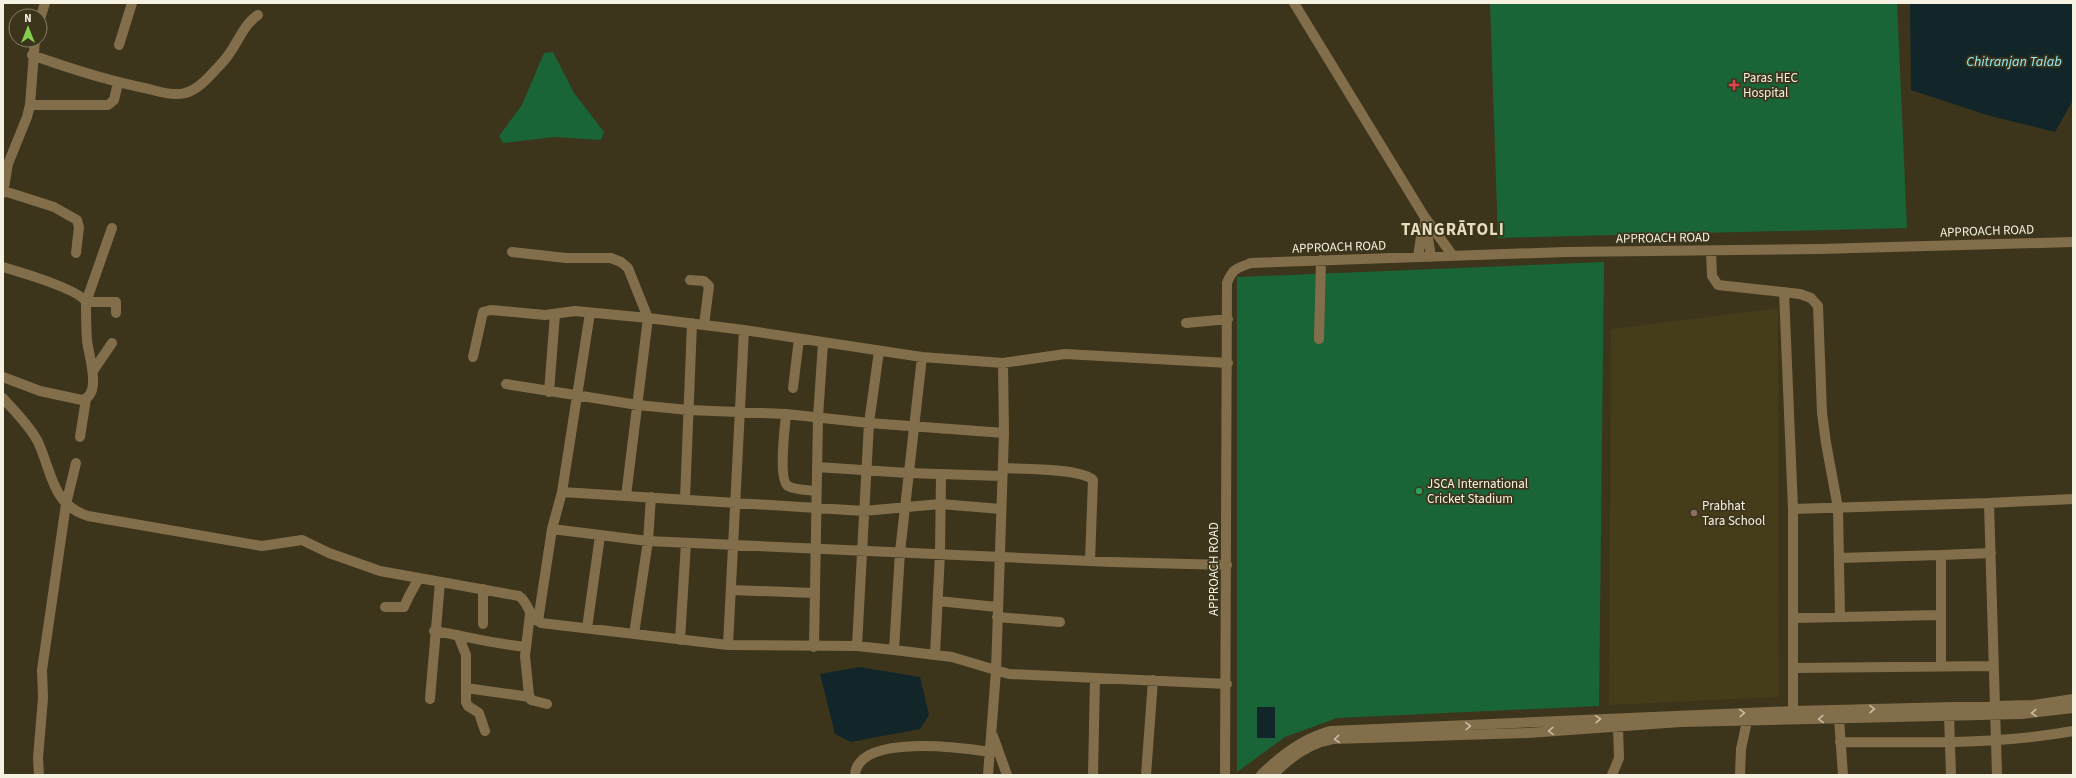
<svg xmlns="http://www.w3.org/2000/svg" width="2076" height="778" font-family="'Source Sans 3',sans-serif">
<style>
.built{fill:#453c1a}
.green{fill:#196537}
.water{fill:#122528}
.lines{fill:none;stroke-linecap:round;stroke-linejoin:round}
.minor{stroke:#836e4b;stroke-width:10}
.oneway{stroke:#c8bda6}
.health-dot{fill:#e0444e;stroke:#3c351b;stroke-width:1.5}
.leisure-dot{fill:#2e9e5b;stroke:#3c351b;stroke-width:1.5}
.education-dot{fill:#8d6e63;stroke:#3c351b;stroke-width:1.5}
.labels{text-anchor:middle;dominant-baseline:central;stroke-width:3.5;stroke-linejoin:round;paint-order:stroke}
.poi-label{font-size:13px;fill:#f6f2e2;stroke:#3c351b;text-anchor:start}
.street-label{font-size:13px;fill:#f6f2e2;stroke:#3c351b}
.water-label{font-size:14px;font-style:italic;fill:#8eedfb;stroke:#3c351b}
.district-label{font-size:17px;font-weight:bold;letter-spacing:1px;fill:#e5ddbe;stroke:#3c351b}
</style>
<rect width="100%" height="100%" fill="#3c351b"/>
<path class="built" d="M1778 308 1779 697 1609 705 1611 329Z"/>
<path class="green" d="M1490 3H1897L1907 228 1498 238Z
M553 52 574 93 604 132 601 140 554 137 503 143 499 136 522 105 544 53Z
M1604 262 1599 706 1337 718 1285 737 1237 772V277Z"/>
<path class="water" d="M1910 3H2073V100L2055 132 1990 116 1911 90Z
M859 667 920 677 929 715 920 729 851 742 835 734 820 674Z
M1257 707H1275V738H1257Z"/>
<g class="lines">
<path class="minor" d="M1294 3 1424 216 1453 256
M40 19 45 3
M119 45 132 3
M32 55C71 69 109 81 149 89 160 92 174 96 185 93 199 90 211 74 220 65 237 49 240 27 258 15
M30 105H108L114 100 118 83
M4 191 54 207 77 220 79 227 76 253
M3 193 8 164 27 117 30 105 35 40
M1425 220 1431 257
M112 228 86 302H116V313
M1711 251 1712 276 1718 285 1800 294 1811 298 1818 306 1822 413 1826 443 1838 508 1840 617
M512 252 566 258H611L621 262 628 268 648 318 626 496
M1418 257 1422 230 1426 223
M3 267C20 272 79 289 86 302 86 315 86 327 87 340 88 354 103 395 82 400L40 391 3 377
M690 280 704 281 709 286 704 325
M1784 292 1793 509
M1186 323 1228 319
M1319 339 1321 260
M473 357 483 312 491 310 545 315 575 311 648 318 744 330 922 357 1003 363 1065 354 1228 363
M93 371 112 343
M506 384 638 405 688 410 786 414 869 423 1004 433
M793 388 799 339
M549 392 555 314
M3 398C15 412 30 426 38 442 52 472 52 505 88 516L262 546 302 540 329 553 380 571 519 596C530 604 528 617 541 623L728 645 857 646 894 650 952 657 1009 674 1227 684
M786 414C785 427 778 479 788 486 795 490 808 490 816 491
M80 437 86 399
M817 467 908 473 1002 476
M1003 468C1021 469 1081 468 1093 480L1090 561
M562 492 864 511 940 504 1001 509
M685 499 692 323
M1989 503 2073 499
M552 529 648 541 1112 562 1227 565
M1839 558 1941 555
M483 589V624
M731 590 814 593
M938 601 997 607
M385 607H404L409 596 419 578
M530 614 525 656 529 695 531 700 547 704
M997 617 1060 622
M1793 618 1941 615
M538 621 552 529 562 492 590 313
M587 628 600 536
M434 631C465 636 495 644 526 647
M634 634 648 541 651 497
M458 635 466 655V702L468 706 479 713 485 731
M680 640 686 543
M728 645 744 330
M857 646 869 423 879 351
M814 647 818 417 823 343
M894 650 900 552 922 357
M935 655 940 553 941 474
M1941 667V555L1991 553
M1793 668 1993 666
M466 688 530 697
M430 699 440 582
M1949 715 1951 775
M1793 716V509L1989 503 1997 775
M1839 718 1843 775
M993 736 1007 775
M1840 742C1919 742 1996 745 2073 731
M39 775 38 758 43 698 42 670 66 504 76 463
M855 775C858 733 963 748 990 752
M988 775 996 671 1004 433 1003 363
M1093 775 1095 678
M1146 775 1153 680
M1225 775 1227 283C1232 269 1237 268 1251 263L1565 252 1819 249 2073 242
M1261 775C1280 756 1304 738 1330 731L1793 711 2034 705 2073 699
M1273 775C1289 758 1310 743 1333 739L1528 733 1680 722 2022 714 2073 708
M1612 775 1619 758 1618 727
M1740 775 1741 749 1747 721"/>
</g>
<defs><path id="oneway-chevron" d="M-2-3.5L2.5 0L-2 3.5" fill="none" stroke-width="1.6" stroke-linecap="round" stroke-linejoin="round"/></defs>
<g class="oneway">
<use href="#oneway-chevron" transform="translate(1872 709) rotate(-1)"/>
<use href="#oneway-chevron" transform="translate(1742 713) rotate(-2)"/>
<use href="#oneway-chevron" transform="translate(2034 713) rotate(177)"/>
<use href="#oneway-chevron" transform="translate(1598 719) rotate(-3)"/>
<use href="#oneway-chevron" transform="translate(1821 719) rotate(178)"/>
<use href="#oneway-chevron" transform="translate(1468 726) rotate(-2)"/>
<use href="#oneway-chevron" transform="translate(1551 731) rotate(176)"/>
<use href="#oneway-chevron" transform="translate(1337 739) rotate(175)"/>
</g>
<path class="health-dot" d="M1732 79h4v4h4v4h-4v4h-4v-4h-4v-4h4z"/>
<circle class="leisure-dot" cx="1419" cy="491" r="4"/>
<circle class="education-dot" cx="1694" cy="513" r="4"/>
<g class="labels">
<g class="poi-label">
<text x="1743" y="78">Paras HEC<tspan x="1743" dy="15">Hospital</tspan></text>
<text x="1427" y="484">JSCA International<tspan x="1427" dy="15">Cricket Stadium</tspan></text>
<text x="1702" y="506">Prabhat<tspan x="1702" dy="15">Tara School</tspan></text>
</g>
<g class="street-label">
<text transform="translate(1987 231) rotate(-2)">APPROACH ROAD</text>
<text transform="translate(1663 238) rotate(-1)">APPROACH ROAD</text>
<text transform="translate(1339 247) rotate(-2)">APPROACH ROAD</text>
<text transform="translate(1214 569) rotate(-90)">APPROACH ROAD</text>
</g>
<g class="water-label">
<text x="2014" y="62">Chitranjan Talab</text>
</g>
<g class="district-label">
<text x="1453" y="230">TANGRĀTOLI</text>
</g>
</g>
<rect width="2076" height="778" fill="none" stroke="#f6f2e2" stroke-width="8"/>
<g transform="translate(28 28)"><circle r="19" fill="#3c351b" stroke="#86816b"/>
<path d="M0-3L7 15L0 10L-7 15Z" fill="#84cf4d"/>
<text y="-6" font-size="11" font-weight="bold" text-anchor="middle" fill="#f6f2e2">N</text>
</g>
</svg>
